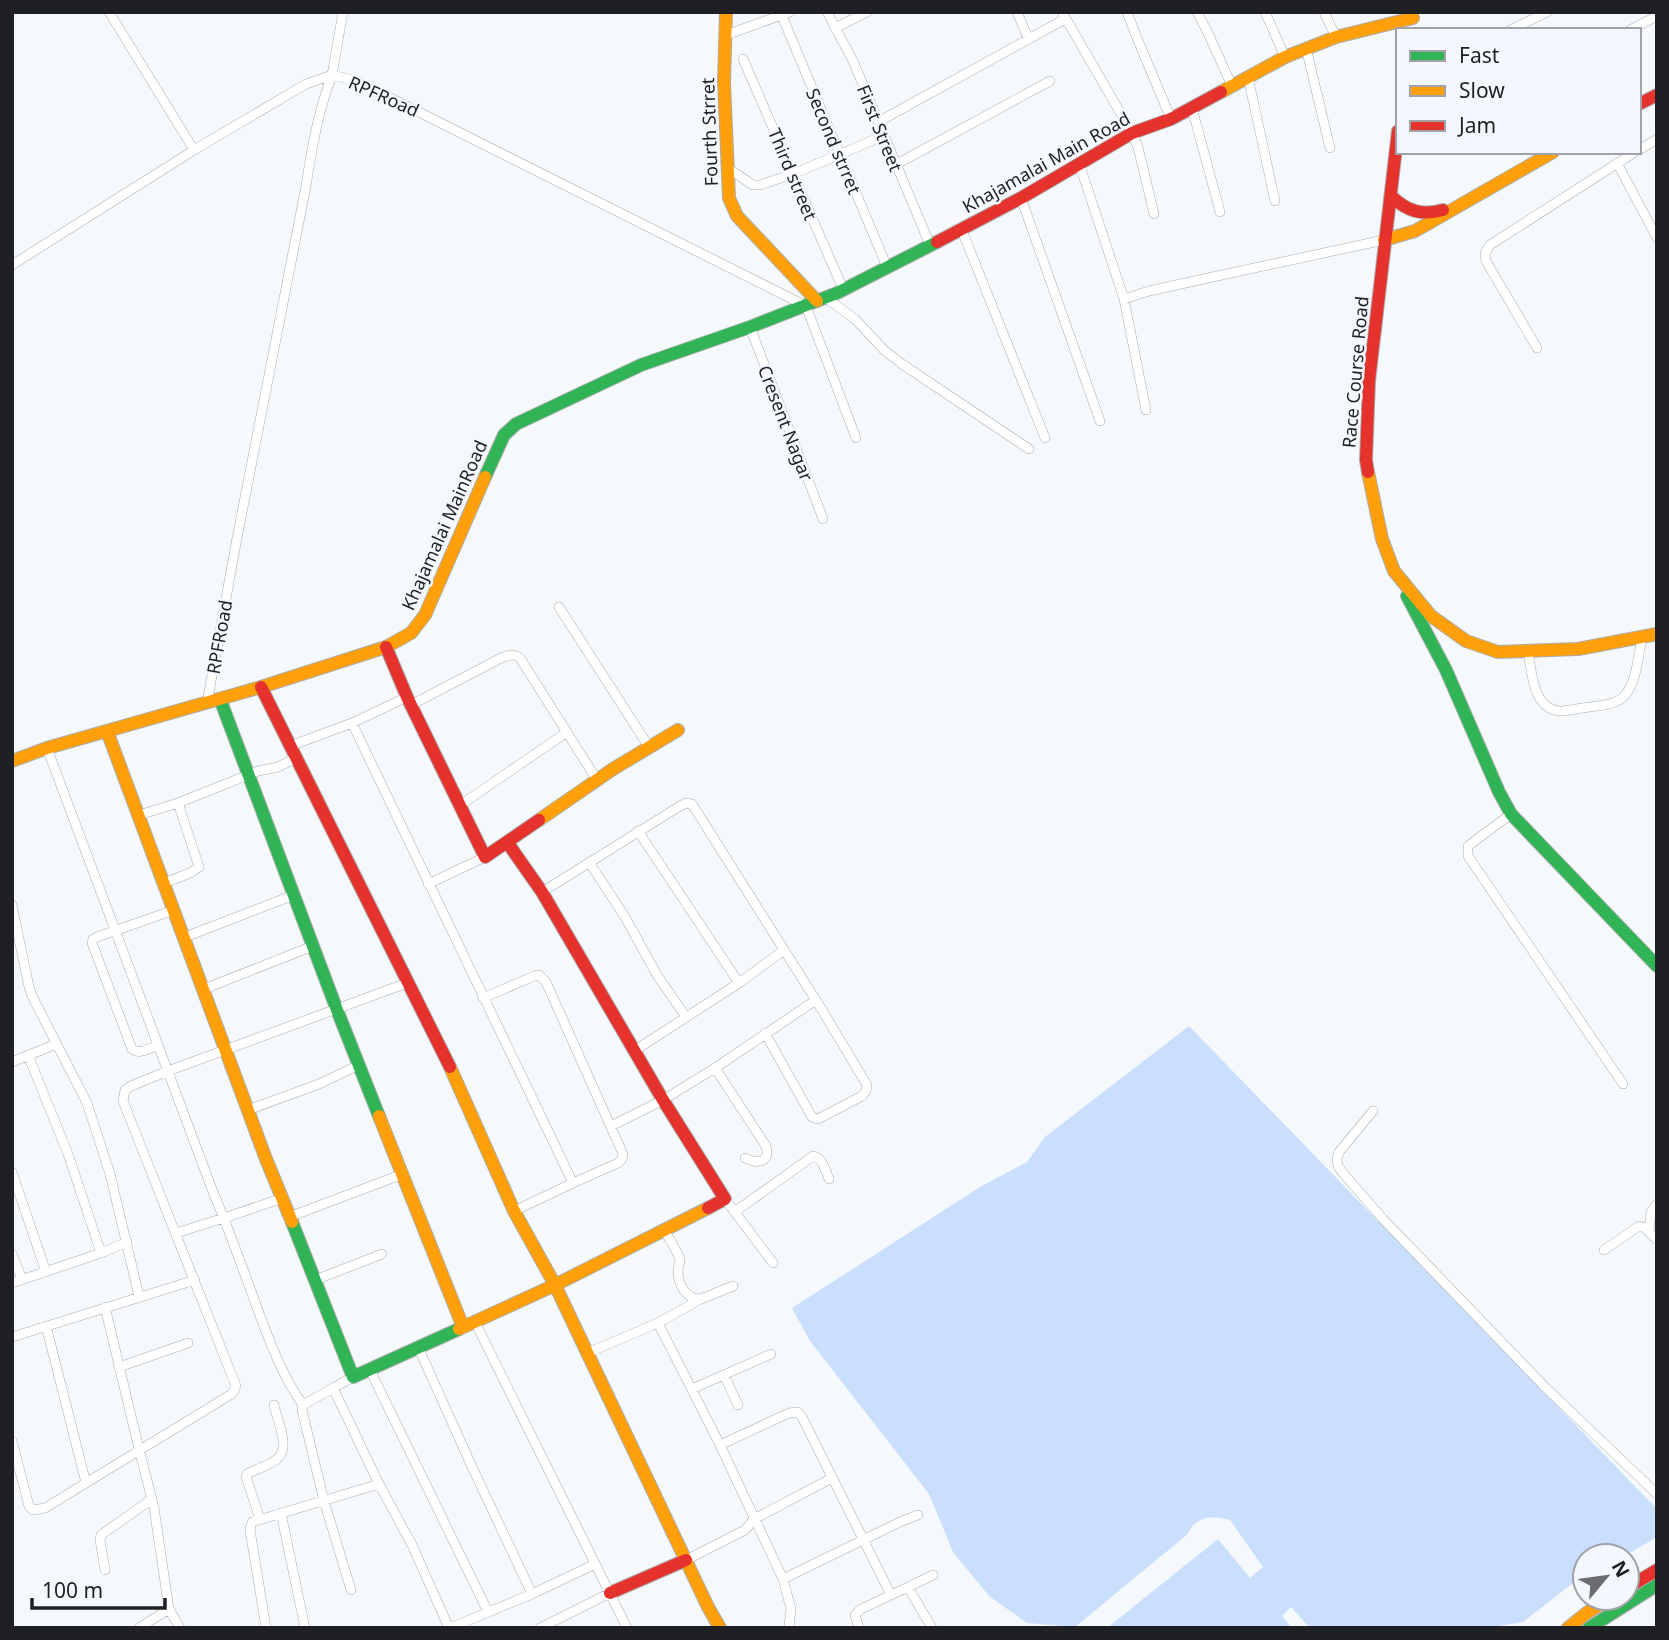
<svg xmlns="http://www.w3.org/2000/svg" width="1669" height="1640" font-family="'Noto Sans',sans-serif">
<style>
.water{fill:#cadefd}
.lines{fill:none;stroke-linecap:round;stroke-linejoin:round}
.street-casing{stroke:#aaacae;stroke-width:10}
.fast-casing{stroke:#aaacae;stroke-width:14}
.slow-casing{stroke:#aaacae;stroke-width:14}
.jam-casing{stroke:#aaacae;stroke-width:14}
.street{stroke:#fefeff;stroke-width:9}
.fast{stroke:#30b455;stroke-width:12}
.slow{stroke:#ff9f0a;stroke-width:12}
.jam{stroke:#e5322d;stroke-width:12}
.labels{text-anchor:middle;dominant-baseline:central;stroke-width:5;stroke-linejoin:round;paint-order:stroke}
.street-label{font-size:18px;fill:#1f2023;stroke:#f4f8fe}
</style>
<rect width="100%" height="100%" fill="#f6f9fc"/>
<path class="water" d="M1189 1026 1657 1509V1537L1625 1556H1585V1580L1573 1583 1523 1622 1487 1628H1310L1291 1607 1282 1616 1292 1628H1107L1218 1539 1250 1578 1263 1567 1230 1520C1212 1515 1195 1516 1188 1534L1075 1627 1027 1623 989 1596 953 1552 929 1494 810 1341 792 1308 980 1187 1027 1162 1045 1137Z"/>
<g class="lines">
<defs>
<path id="street" d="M109 12 194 150
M827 12 853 61 930 245
M1017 12 1028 38
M1062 12 1132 133 1138 147 1154 214
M1127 12 1137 38 1171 119
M1197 12 1208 33 1232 86
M1265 12 1285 57
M1324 12 1336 37
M782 16 887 267
M835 28 867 12
M1510 30 1547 12
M1630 30 1657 16
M726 35 790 12
M1306 48 1330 148
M743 59 843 289
M1248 77 1275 201
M1192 108 1220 212
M878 122 1065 19
M1639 150 1657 139
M1079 163 1124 299 1146 410
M1617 163 1657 238
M895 165 1050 81
M727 172 732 171 753 185H760L793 174 883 136
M1021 198 1100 421
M961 228 1045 438
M12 265 194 150 306 84 332 75 343 12
M826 298 855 319 885 351 902 364 1029 449
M1124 299 1149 291 1208 278 1384 240
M750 327 823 519
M1537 348 1486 261 1485 253 1490 245 1635 152
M559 607 649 747
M1528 652C1532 673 1533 712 1563 711 1572 710 1581 708 1590 707 1602 705 1617 705 1625 695 1637 681 1638 656 1642 638
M207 703 237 538 306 186C312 147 318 112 332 75L357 81 806 306 856 438
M411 705 501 658C509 655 513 653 520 658L597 780
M352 723 573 1183 514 1211
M290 746 352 723 407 697
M47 748 213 1192C230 1232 244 1272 259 1313 271 1345 283 1377 303 1405L302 1410 324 1501 351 1590
M459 806 567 732
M1511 814 1468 846V856L1623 1084
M139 815 178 803 258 771 278 767 296 758
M638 831 739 983
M589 862 625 917 657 975 686 1017
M164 883 190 873 199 867 178 803
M428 884 485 857
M542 892 680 806 686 803 692 804 822 1010 867 1085 866 1091 862 1096 818 1119 812 1117 765 1033
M12 905 29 987 33 998 87 1103 110 1174 139 1296
M185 937 294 895
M204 989 313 946
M483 998 534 976 539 975 546 982 623 1154 622 1159 618 1163 573 1183
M157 1046C149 1048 139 1055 132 1049L92 943 93 939 97 937 174 910
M634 1051 739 983 784 950
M28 1055 68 1154 101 1253
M12 1062 56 1044
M715 1068 766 1146C771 1163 757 1164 745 1158
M248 1110 319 1084 359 1065
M1373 1111 1339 1152 1337 1159 1338 1166 1342 1172 1383 1219 1545 1387 1657 1494
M611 1126 663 1100 715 1068 816 1000
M12 1172 46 1272
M725 1199 773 1263
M736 1211 813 1156C823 1158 825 1170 829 1179
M289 1217 403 1174
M664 1230C668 1237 678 1252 680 1260 680 1263 678 1267 678 1271 678 1284 686 1299 700 1299
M1649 1230 1651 1212 1657 1204
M176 1233 224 1218 283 1198
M1604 1250 1639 1226 1645 1228 1657 1240
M12 1254 22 1279
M315 1280 382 1254
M12 1283 101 1253 127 1242
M105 1307 139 1449 154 1508 169 1609 180 1628
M475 1322 627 1628
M658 1323 720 1445 783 1579 902 1521 918 1515
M46 1326 86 1483
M12 1337 195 1280
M418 1347 473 1469 532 1594
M587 1353 658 1323 701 1299 733 1286
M119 1367 188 1343
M370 1370 488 1612
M724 1375 738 1405
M353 1377 333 1388 379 1484 412 1545 449 1628
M692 1389 771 1354
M303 1405 333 1388
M12 1441 29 1506 33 1510 45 1508 230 1395 234 1391 236 1386 123 1101 125 1090 131 1086 168 1071 407 983
M720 1445 789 1413 797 1412 802 1417 891 1595 861 1609 855 1615 859 1628
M281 1513 305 1628
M260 1519 246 1477 247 1474 251 1472C259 1468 270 1465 277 1459 291 1448 277 1420 274 1405
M686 1560 745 1530 754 1519 832 1478
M105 1570 100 1540 101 1535 152 1499
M783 1579 791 1609 789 1626 790 1628
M904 1589 933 1575
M891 1595 904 1589H909L932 1628
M139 1628 169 1609
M266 1628 250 1530 252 1522 379 1484
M450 1628 532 1594 593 1565
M540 1628 610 1593"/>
<path id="fast" d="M485 477 504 435 516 424 641 365 750 327 837 293 937 242
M1407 596 1446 670 1499 792 1511 814 1657 966
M220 699 337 1010 379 1116
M292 1222 353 1377 459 1329
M1589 1628 1657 1585"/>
<path id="slow" d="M726 12 724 82 729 198 737 216 817 301
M1221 92 1285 57 1336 37 1413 18
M1384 240 1415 231 1553 152
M1368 472 1382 539 1394 571 1431 616 1466 641 1498 652 1578 649 1657 634
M107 731 266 1159 292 1222
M12 761 47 748 261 687 386 647 411 633 425 615 485 477
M539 820 613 769 678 730
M450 1067 514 1211 555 1285 459 1329
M379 1116 463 1327
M708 1208 555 1285 708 1607 720 1628
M1568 1628 1588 1612 1611 1598"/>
<path id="jam" d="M1639 104 1657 95
M1391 196C1407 211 1421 216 1443 210
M937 242 1021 198 1132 133 1171 119 1221 92
M1368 472 1366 460 1369 381 1398 131
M386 647 407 697 485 857 539 820
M261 687 450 1067
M507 842 542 892 663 1100 725 1199 708 1208
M1627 1588 1657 1570
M610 1593 686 1560"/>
</defs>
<use href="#street" class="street-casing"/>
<use href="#fast" class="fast-casing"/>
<use href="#slow" class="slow-casing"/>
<use href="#jam" class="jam-casing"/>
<use href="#street" class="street"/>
<use href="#fast" class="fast"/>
<use href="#slow" class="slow"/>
<use href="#jam" class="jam"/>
</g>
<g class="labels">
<g class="street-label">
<text transform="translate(384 96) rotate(24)">RPFRoad</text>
<text transform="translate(880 128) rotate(68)">First Street</text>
<text transform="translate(709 132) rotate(-92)">Fourth Strret</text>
<text transform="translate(834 141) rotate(67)">Second strret</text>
<text transform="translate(1046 162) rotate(-29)">Khajamalai Main Road</text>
<text transform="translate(793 174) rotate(67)">Third street</text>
<text transform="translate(1355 372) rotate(-85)">Race Course Road</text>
<text transform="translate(786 423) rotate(69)">Cresent Nagar</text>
<text transform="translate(444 525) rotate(-66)">Khajamalai MainRoad</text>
<text transform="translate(219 637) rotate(-80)">RPFRoad</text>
</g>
</g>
<rect width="1669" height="1640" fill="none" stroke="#1f2023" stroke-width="28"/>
<rect x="1396" y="28" width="245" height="126" fill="#f4f8fe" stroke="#9fa2a6" stroke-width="2"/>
<rect x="1410" y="51" width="35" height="10" fill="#30b455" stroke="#9fa2a6" stroke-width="2"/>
<text x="1459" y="63" font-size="21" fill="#1f2023">Fast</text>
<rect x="1410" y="86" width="35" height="10" fill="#ff9f0a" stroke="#9fa2a6" stroke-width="2"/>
<text x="1459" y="98" font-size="21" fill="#1f2023">Slow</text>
<rect x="1410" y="121" width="35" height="10" fill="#e5322d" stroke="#9fa2a6" stroke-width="2"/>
<text x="1459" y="133" font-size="21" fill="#1f2023">Jam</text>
<g transform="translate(1606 1577) rotate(61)"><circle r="33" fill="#f4f8fe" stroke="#9fa2a6" stroke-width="2"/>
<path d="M0-5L12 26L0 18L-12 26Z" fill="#6a6c6f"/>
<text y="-10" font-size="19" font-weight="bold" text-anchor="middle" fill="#1f2023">N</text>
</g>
<path d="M32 1598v10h133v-10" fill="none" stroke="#1f2023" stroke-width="3.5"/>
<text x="42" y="1598" font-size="21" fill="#1f2023" stroke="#f4f8fe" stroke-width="5" paint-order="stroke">100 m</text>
</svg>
